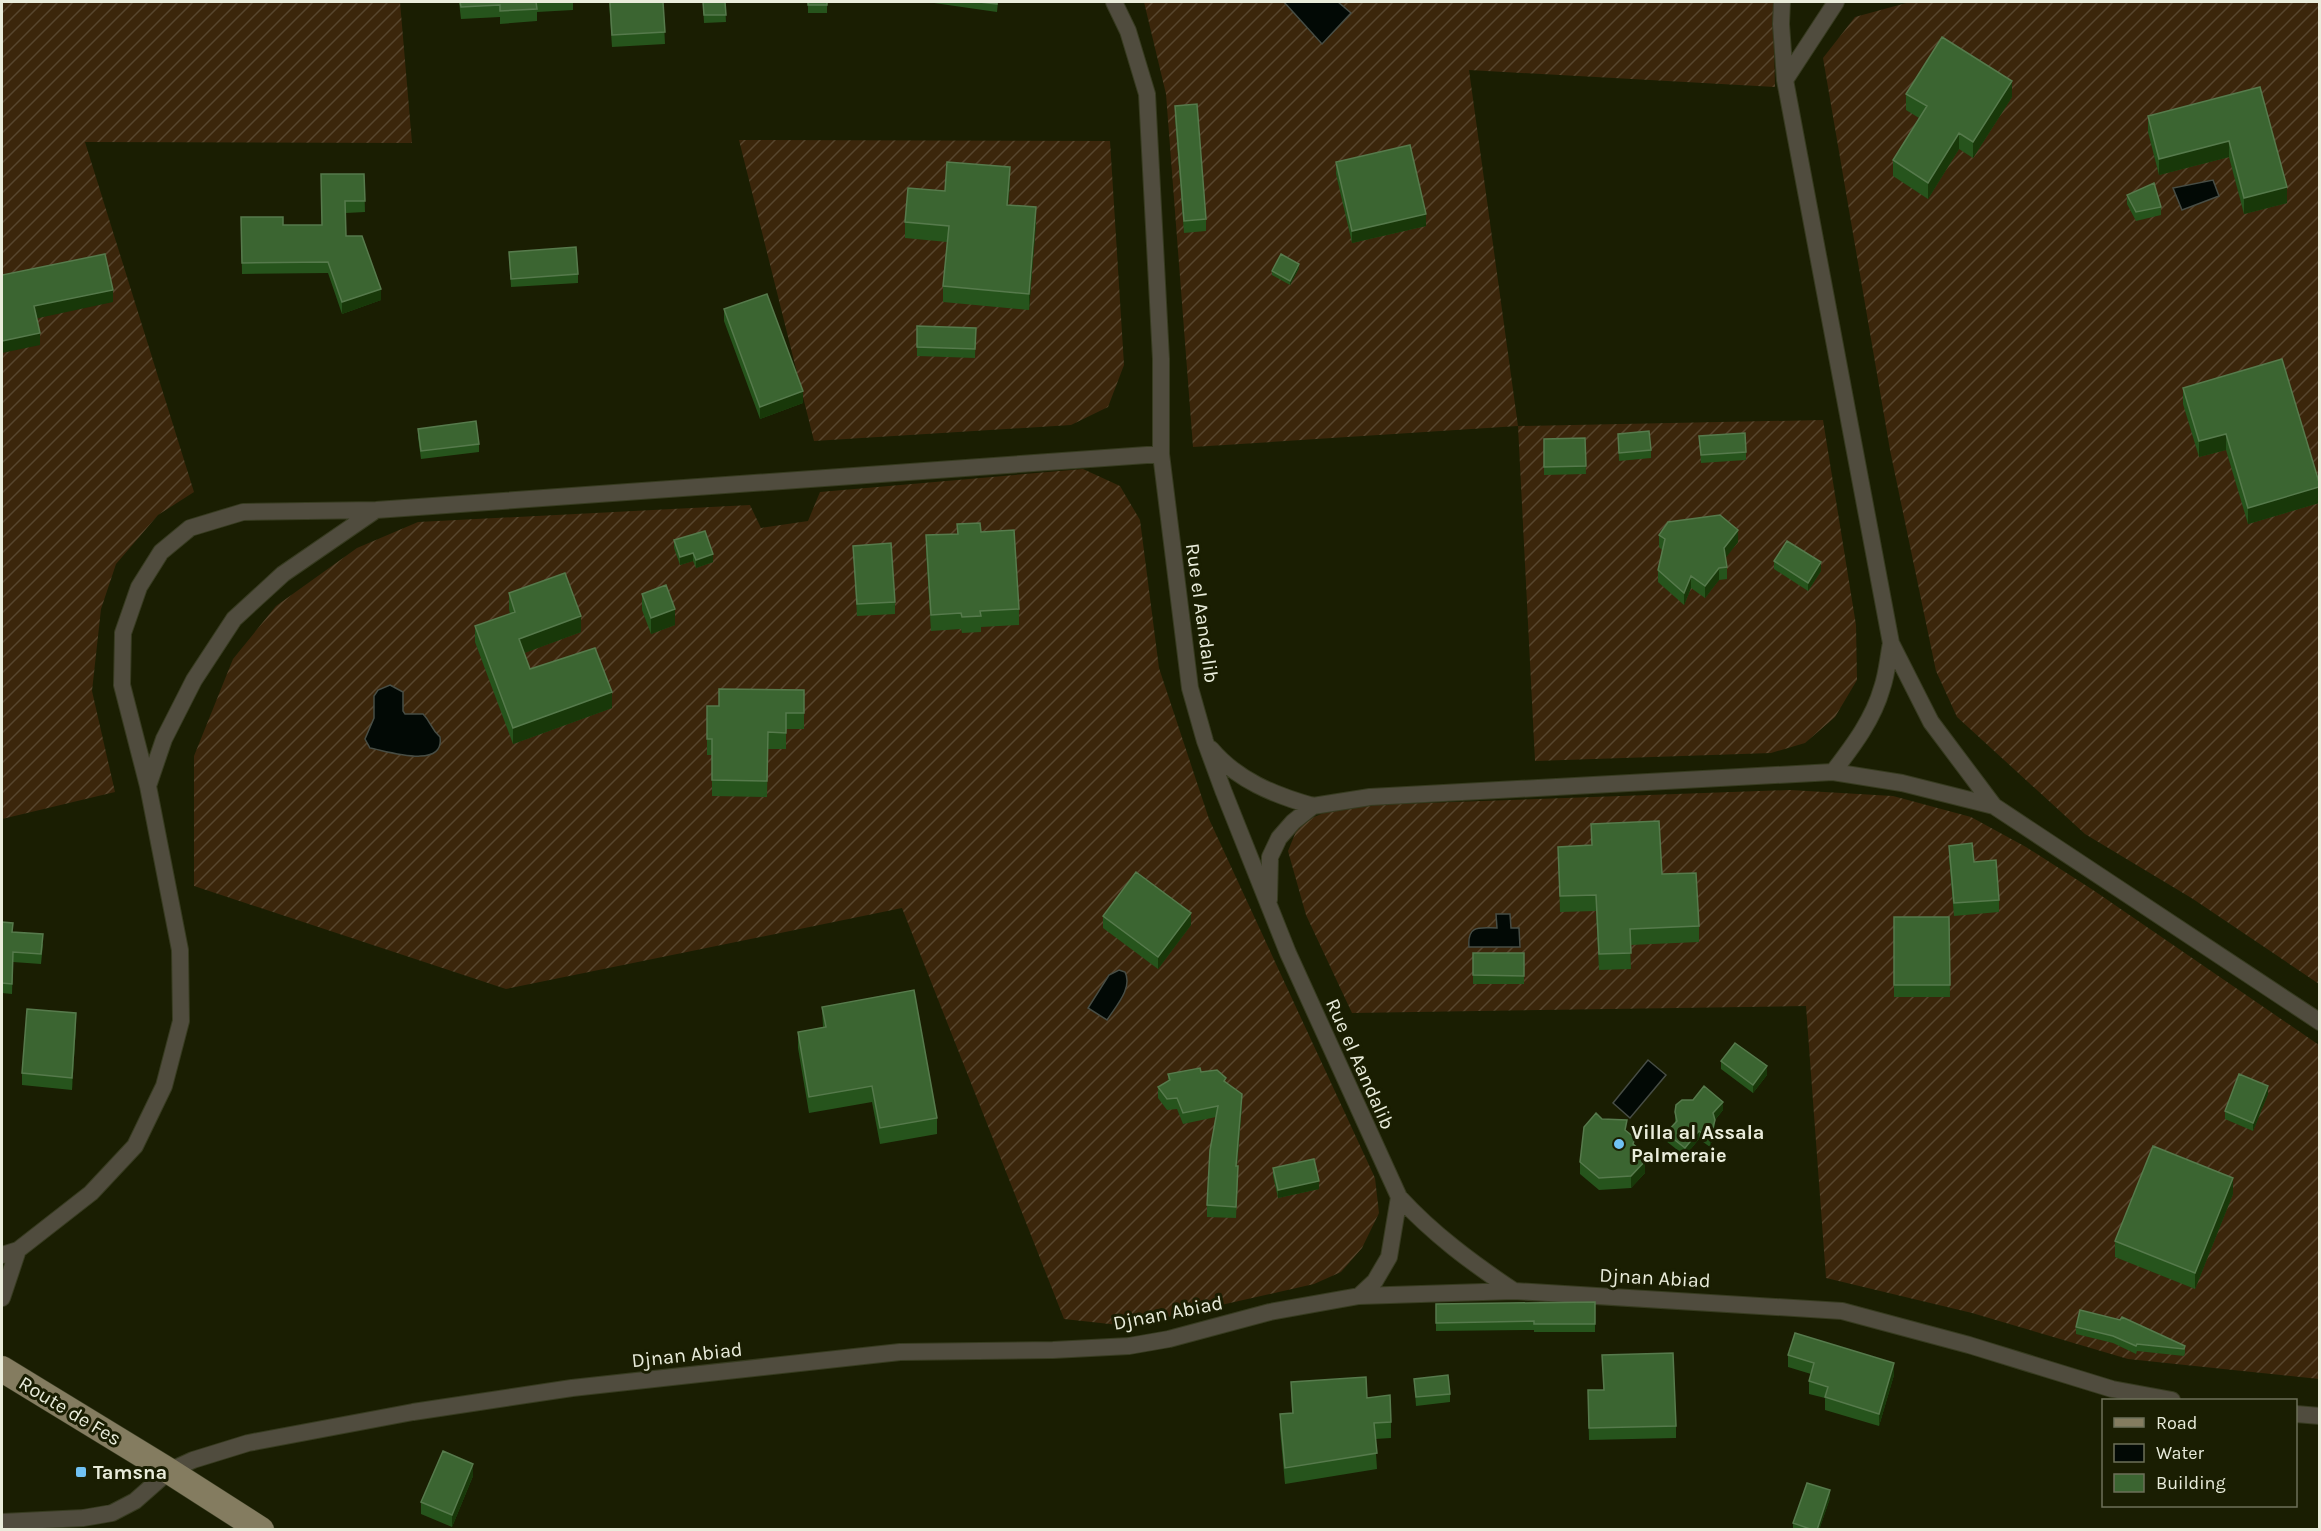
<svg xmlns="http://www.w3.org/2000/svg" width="2321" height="1531" font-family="Karla,sans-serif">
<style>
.garden{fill:url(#garden-furrows)}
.water{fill:#020905;stroke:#474d45;stroke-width:1.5}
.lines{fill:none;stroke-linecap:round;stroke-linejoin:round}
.street-casing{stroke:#373b20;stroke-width:18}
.primary-casing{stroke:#373b20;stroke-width:27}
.street{stroke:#504c3e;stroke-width:16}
.primary{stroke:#847c60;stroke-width:26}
.wall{fill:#26541c}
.shaded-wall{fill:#183809}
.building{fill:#3b6531;stroke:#567a4c;stroke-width:1.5}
.poi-dot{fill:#70c2f4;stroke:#1a1e02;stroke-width:2}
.labels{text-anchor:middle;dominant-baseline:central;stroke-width:6;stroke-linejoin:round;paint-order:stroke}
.street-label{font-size:20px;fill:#e9ecdb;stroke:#1a1e02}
.poi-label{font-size:20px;font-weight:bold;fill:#e9ecdb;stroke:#1a1e02;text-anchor:start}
</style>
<defs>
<pattern id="garden-furrows" width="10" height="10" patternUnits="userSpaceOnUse" patternTransform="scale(1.5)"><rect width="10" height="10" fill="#3b260b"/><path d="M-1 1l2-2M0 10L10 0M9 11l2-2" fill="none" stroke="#57462e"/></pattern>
</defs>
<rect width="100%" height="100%" fill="#1a1e02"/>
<path class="garden" d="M2 2H400L412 143 85 142 194 492 158 515 116 564 101 609 92 691 115 792 2 819Z
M1144 2H1773L1775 87 1469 70 1518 426 1823 420 1856 625 1857 680 1835 717 1805 743 1771 753 1535 761 1518 426 1193 447 1166 94Z
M1910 2H2319V984L2193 899 2085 834 1957 717 1936 671 1890 450 1823 58 1855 17Z
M739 140 1110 141 1124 365 1108 407 1071 425 814 441Z
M1083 469 1120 486 1140 520 1159 668 1209 819 1375 1178 1379 1213 1362 1248 1341 1272 1314 1284 1128 1326 1064 1319 902 908 506 989 194 886V756L233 659 276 606 357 548 418 522 750 505 761 528 808 521 820 492Z
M1790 790 1893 796 1971 817 2026 847 2093 890 2319 1045V1379L2128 1359 1972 1313 1826 1278 1806 1006 1352 1013 1306 915 1288 851 1297 829 1314 817 1340 806Z"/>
<path class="water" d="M1284 2H1338L1351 13 1322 44Z
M2213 180 2219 196 2182 210 2173 188Z
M390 685 403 692V711L405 714H423C431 722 430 728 440 737 445 770 387 751 370 748L365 739 374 718V696L378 690Z
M1496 914H1510L1511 928H1519L1520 947H1469C1467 924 1480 928 1497 928Z
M1119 970 1125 972C1133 988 1116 1006 1107 1020L1088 1008 1109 975Z
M1648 1060 1666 1075 1630 1118 1613 1103Z"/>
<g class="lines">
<defs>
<path id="street" d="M1114 2 1128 31 1147 94 1161 359V454L1190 688 1205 741 1223 790 1288 953 1399 1197 1389 1257 1375 1281 1359 1296
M1782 2 1781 24 1785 80 1891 643 1931 722 1994 806
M1785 80 1836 2
M1211 749C1237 780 1274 795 1313 806
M1833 772C1852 747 1873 720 1882 688 1887 674 1888 658 1891 643
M148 786 164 739 194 680 234 619 283 574 376 510
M1269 900 1270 857 1279 838 1293 822 1313 806 1370 797 1833 772 1902 783 1994 806 2320 1022
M1399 1197C1433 1234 1472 1263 1514 1291
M2 1255 18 1250 91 1193 135 1146 164 1086 181 1021 180 950 148 786 122 685 123 633 139 587 161 552 190 528 243 512 376 510 1161 454
M2 1298 18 1250
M2296 1414 2320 1416
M2 1522 83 1518 112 1513 135 1501 169 1471 193 1460 248 1443 413 1412 572 1388 900 1352 1053 1350 1129 1346 1169 1339 1270 1312 1359 1296 1514 1291 1842 1311 1969 1345 2112 1389 2172 1400"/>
<path id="primary" d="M2 1369 169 1471 261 1530"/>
</defs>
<use href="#street" class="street-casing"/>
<use href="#primary" class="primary-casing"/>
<use href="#street" class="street"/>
<use href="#primary" class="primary"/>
</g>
<path class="wall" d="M459 2H573V10L537 12V21L500 24V17L461 19Z
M609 2H663L665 44 612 47Z
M703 2H725L726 22 704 23Z
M808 2H827V13H808Z
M927 2H998L997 12Z
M2260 87 2287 203 2244 214 2229 157 2159 175 2148 132V116Z
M1906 94 2012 97 1973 158 1959 149 1928 199 1893 176V160L1919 118 1906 110Z
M1175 106 1206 219V231L1184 233 1175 118Z
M1336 162 1426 226 1352 243 1336 174Z
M364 174 365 212 346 213V236L381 300 342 314 328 273 242 274 241 217 283 225H322Z
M1010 183 1008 205 1036 223 1029 310 943 302V286L947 242 905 238V222L945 191Z
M2127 195 2161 207V215L2136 221 2127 204Z
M509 252 578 274V283L511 287Z
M1299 268 1290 285 1272 275V271Z
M724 309 803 403 760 419 724 321Z
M917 326 976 328 975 358 917 356Z
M2183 388 2319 482V503L2248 524 2226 450 2199 457 2183 404Z
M418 429 479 444V452L421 459 418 437Z
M1618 434 1651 450V458L1619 461Z
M1699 436 1746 452V460L1701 463Z
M1585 438 1586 474 1544 475V439Z
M957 524 981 532 1019 609V625L981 627V632L962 633 961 629 931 631 926 551V535L957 534Z
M1659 535 1738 542 1725 558 1727 567V579L1719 580 1705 598 1691 588 1684 605 1658 582V570L1662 550 1659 547Z
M674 540 713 562 696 568 693 561 680 565 674 548Z
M853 546 895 602V614L857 616Z
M1774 561 1821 571 1808 591 1774 569Z
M509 593 581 632 524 653 530 669 612 708 513 744 475 642V626L510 614 509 609Z
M642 594 675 625 651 634 642 610Z
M804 690V729H786V749H768L767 797 712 796V755H707V706H719Z
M1591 824 1662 874 1699 926V942L1630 945 1631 969 1599 970 1596 911 1560 912 1558 847 1592 845Z
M1949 846 1974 862 1999 900V912L1954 916 1949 858Z
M1103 916 1191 925 1158 969 1103 928Z
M1894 917H1949L1950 997H1894Z
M2 922 13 932 43 944 41 964 13 962 12 994 2 993Z
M1473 953H1524V984H1473Z
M822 1007 937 1118V1134L880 1144 872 1102 809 1113 798 1048V1032L823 1027Z
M76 1025 72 1090 22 1085V1073Z
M1721 1061 1767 1075 1753 1093 1721 1069Z
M1201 1072 1226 1083 1242 1105 1237 1166 1238 1177 1236 1218 1207 1217V1205L1216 1117 1183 1124 1177 1109 1167 1110 1158 1098V1087L1168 1081V1074Z
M2268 1094 2253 1131 2225 1119V1111Z
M1723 1110 1715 1120V1129L1710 1147 1699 1139 1685 1156 1666 1141V1133L1675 1123V1112Z
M1602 1119 1627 1131 1635 1146 1645 1173 1631 1188 1599 1190 1580 1174V1162Z
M1273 1168 1319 1189 1278 1198 1273 1176Z
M2233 1194 2195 1289 2115 1257V1241Z
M1595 1302V1332H1534V1330L1436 1331V1304Z
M2076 1327 2185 1346V1353L2184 1356 2137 1351 2136 1354 2113 1343 2076 1334Z
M1788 1355 1894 1375 1879 1426 1825 1410V1398L1809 1394V1381L1811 1374 1788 1367Z
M1414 1379 1450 1394V1402L1416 1406Z
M1291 1382 1367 1398 1391 1422V1438L1375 1439 1377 1469 1285 1484 1280 1430V1414L1292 1413Z
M1588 1402 1676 1426V1438L1589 1440Z
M473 1476 452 1527 421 1514V1502Z
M1830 1498 1819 1530H1793V1523Z"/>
<path class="shaded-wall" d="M2012 81V97L1973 158V142Z
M1959 133V149L1928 199V183Z
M2229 141V157L2159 175V159Z
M1010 167V183L1007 221V205Z
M2287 187V203L2244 214V198Z
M1036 207V223L1029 310V294Z
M1426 214V226L1352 243V231Z
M1299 264V268L1290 285V281Z
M381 289V300L342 314V302Z
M113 290V302L34 319V306Z
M40 333V345L2 353V341Z
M803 391V403L760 419V407Z
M2226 434V450L2199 457V441Z
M2319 487V503L2248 524V508Z
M1738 530V542L1724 560V548Z
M693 553V561L680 565V557Z
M713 554V562L696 568V560Z
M1821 562V571L1808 591V583Z
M1719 568V580L1705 598V586Z
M1691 576V588L1684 605V593Z
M675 609V625L651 634V618Z
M581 616V632L519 655V639Z
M612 692V708L513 744V728Z
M1191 913V925L1158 969V957Z
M76 1013V1025L72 1090V1078Z
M1767 1066V1075L1753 1093V1085Z
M2268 1086V1094L2253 1131V1123Z
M1242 1094V1105L1236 1177V1166Z
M1723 1102V1110L1713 1122V1113Z
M1715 1120V1129L1710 1147V1139Z
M1699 1131V1139L1685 1156V1148Z
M1645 1161V1173L1631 1188V1176Z
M2233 1178V1194L2195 1289V1273Z
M1319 1181V1189L1278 1198V1190Z
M1894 1363V1375L1879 1426V1414Z
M473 1464V1476L452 1527V1515Z
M1830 1490V1498L1819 1530H1817Z"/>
<path class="building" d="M460 2H536L537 9 500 11V5L461 7Z
M610 2H663L665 32 612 35Z
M703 2H725L726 15H704Z
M808 2H827V5H808Z
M979 2H997V4Z
M1942 37 2012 81 1973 142 1959 133 1928 183 1893 160 1927 106 1906 94Z
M2260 87 2287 187 2244 198 2229 141 2159 159 2148 116Z
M1197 104 1206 219 1184 221 1175 106Z
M1410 145 1426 214 1352 231 1336 162Z
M947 162 1010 167 1007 205 1036 207 1029 294 943 286 949 226 905 222 908 188 945 191Z
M321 174H364L365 201H345L346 236H362L381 289 342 302 328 262 242 263 241 217H283V225H322Z
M2154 183 2161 207 2136 212 2127 195Z
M576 247 578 274 511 279 509 252Z
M105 254 113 290 34 306 40 333 2 341V275Z
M1281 254 1299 264 1290 281 1272 271Z
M767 294 803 391 760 407 724 309Z
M917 326 976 328 975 349 917 347Z
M2282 359 2319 482V487L2248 508 2226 434 2199 441 2183 388Z
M476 421 479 444 421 451 418 429Z
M1649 431 1651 450 1619 453 1618 434Z
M1745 433 1746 452 1701 455 1699 436Z
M1585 438 1586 466 1544 467V439Z
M1720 515 1738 530 1724 548 1727 567 1719 568 1705 586 1691 576 1684 593 1658 570 1665 539 1659 535 1668 522Z
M980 523 981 532 1014 530 1019 609 980 611 981 616 962 617 961 613 931 615 926 535 958 534 957 524Z
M705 531 713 554 696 560 693 553 680 557 674 540Z
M1787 541 1821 562 1808 583 1774 561Z
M891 543 895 602 857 604 853 546Z
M565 573 581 616 519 639 530 669 595 648 612 692 513 728 475 626 515 612 509 593Z
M666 585 675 609 651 618 642 594Z
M719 689 804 690V713H786V733L768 732 767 781 712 780V739H707V706H719Z
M1659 821 1662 874 1696 873 1699 926 1630 929 1631 953 1599 954 1596 895 1560 896 1558 847 1592 845 1591 824Z
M1972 843 1974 862 1996 860 1999 900 1954 903 1949 846Z
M1136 872 1191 913 1158 957 1103 916Z
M1894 917H1949L1950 985H1894Z
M2 922 13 923 12 932 43 934 41 954 13 952 12 984 2 983Z
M1473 953H1524V976L1473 975Z
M914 990 937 1118 880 1128 872 1086 809 1097 798 1032 826 1027 822 1007Z
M27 1009 76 1013 72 1078 22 1073Z
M1735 1043 1767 1066 1753 1085 1721 1061Z
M1200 1068 1201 1072 1217 1070 1226 1078 1224 1081 1242 1094 1236 1166H1238L1236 1207 1207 1205 1210 1150 1218 1106 1183 1113 1177 1098 1167 1099 1158 1087 1170 1080 1168 1074Z
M2239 1074 2268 1086 2253 1123 2225 1111Z
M1704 1086 1723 1102 1713 1113 1715 1120 1710 1139 1699 1131 1685 1148 1666 1133 1677 1121 1675 1112 1676 1105 1682 1100H1693Z
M1596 1113 1602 1119 1627 1120 1625 1130 1635 1138 1633 1144 1639 1149 1645 1161 1631 1176 1599 1178 1580 1162 1584 1127Z
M2153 1146 2233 1178 2195 1273 2115 1241Z
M1314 1159 1319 1181 1278 1190 1273 1168Z
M1595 1302V1324H1534V1321L1436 1323V1304Z
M2080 1310 2120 1320 2122 1317 2185 1346 2184 1349 2137 1344 2136 1346 2113 1336 2076 1327Z
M1795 1333 1894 1363 1879 1414 1825 1397 1828 1387 1809 1381 1814 1363 1788 1355Z
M1673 1353 1676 1426 1589 1428 1588 1390H1604L1602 1355Z
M1448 1375 1450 1394 1416 1397 1414 1379Z
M1366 1377 1367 1398 1390 1395 1391 1422 1374 1423 1377 1453 1285 1468 1280 1414 1293 1413 1291 1382Z
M443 1451 473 1464 452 1515 421 1502Z
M1807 1483 1830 1490 1817 1530H1813L1793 1523Z"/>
<g class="poi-dot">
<circle cx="1619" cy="1144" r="6"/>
<rect x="75" y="1466" width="12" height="12" rx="3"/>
</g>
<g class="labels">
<g class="street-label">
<text transform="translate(1202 613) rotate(82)">Rue el Aandalib</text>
<text transform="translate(1360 1064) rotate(66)">Rue el Aandalib</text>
<text transform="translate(1655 1278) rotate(3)">Djnan Abiad</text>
<text transform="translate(1168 1313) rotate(-11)">Djnan Abiad</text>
<text transform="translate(687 1355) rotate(-6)">Djnan Abiad</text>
<text transform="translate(70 1411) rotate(31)">Route de Fes</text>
</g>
<g class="poi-label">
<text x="1631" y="1132">Villa al Assala<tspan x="1631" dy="23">Palmeraie</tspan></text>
<text x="93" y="1472">Tamsna</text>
</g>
</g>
<rect width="2321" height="1531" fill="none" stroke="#e9ecdb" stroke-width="6"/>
<rect x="2102" y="1399" width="195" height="108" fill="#1a1e02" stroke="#6d7059" stroke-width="1.5"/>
<rect x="2114" y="1418" width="30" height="9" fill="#847c60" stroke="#6d7059" stroke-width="1.5"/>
<text x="2156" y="1429" font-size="18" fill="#e9ecdb">Road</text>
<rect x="2114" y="1444" width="30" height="18" fill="#020905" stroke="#6d7059" stroke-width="1.5"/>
<text x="2156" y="1459" font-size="18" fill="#e9ecdb">Water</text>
<rect x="2114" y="1474" width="30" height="18" fill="#3b6531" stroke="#6d7059" stroke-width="1.5"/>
<text x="2156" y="1489" font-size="18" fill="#e9ecdb">Building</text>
</svg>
